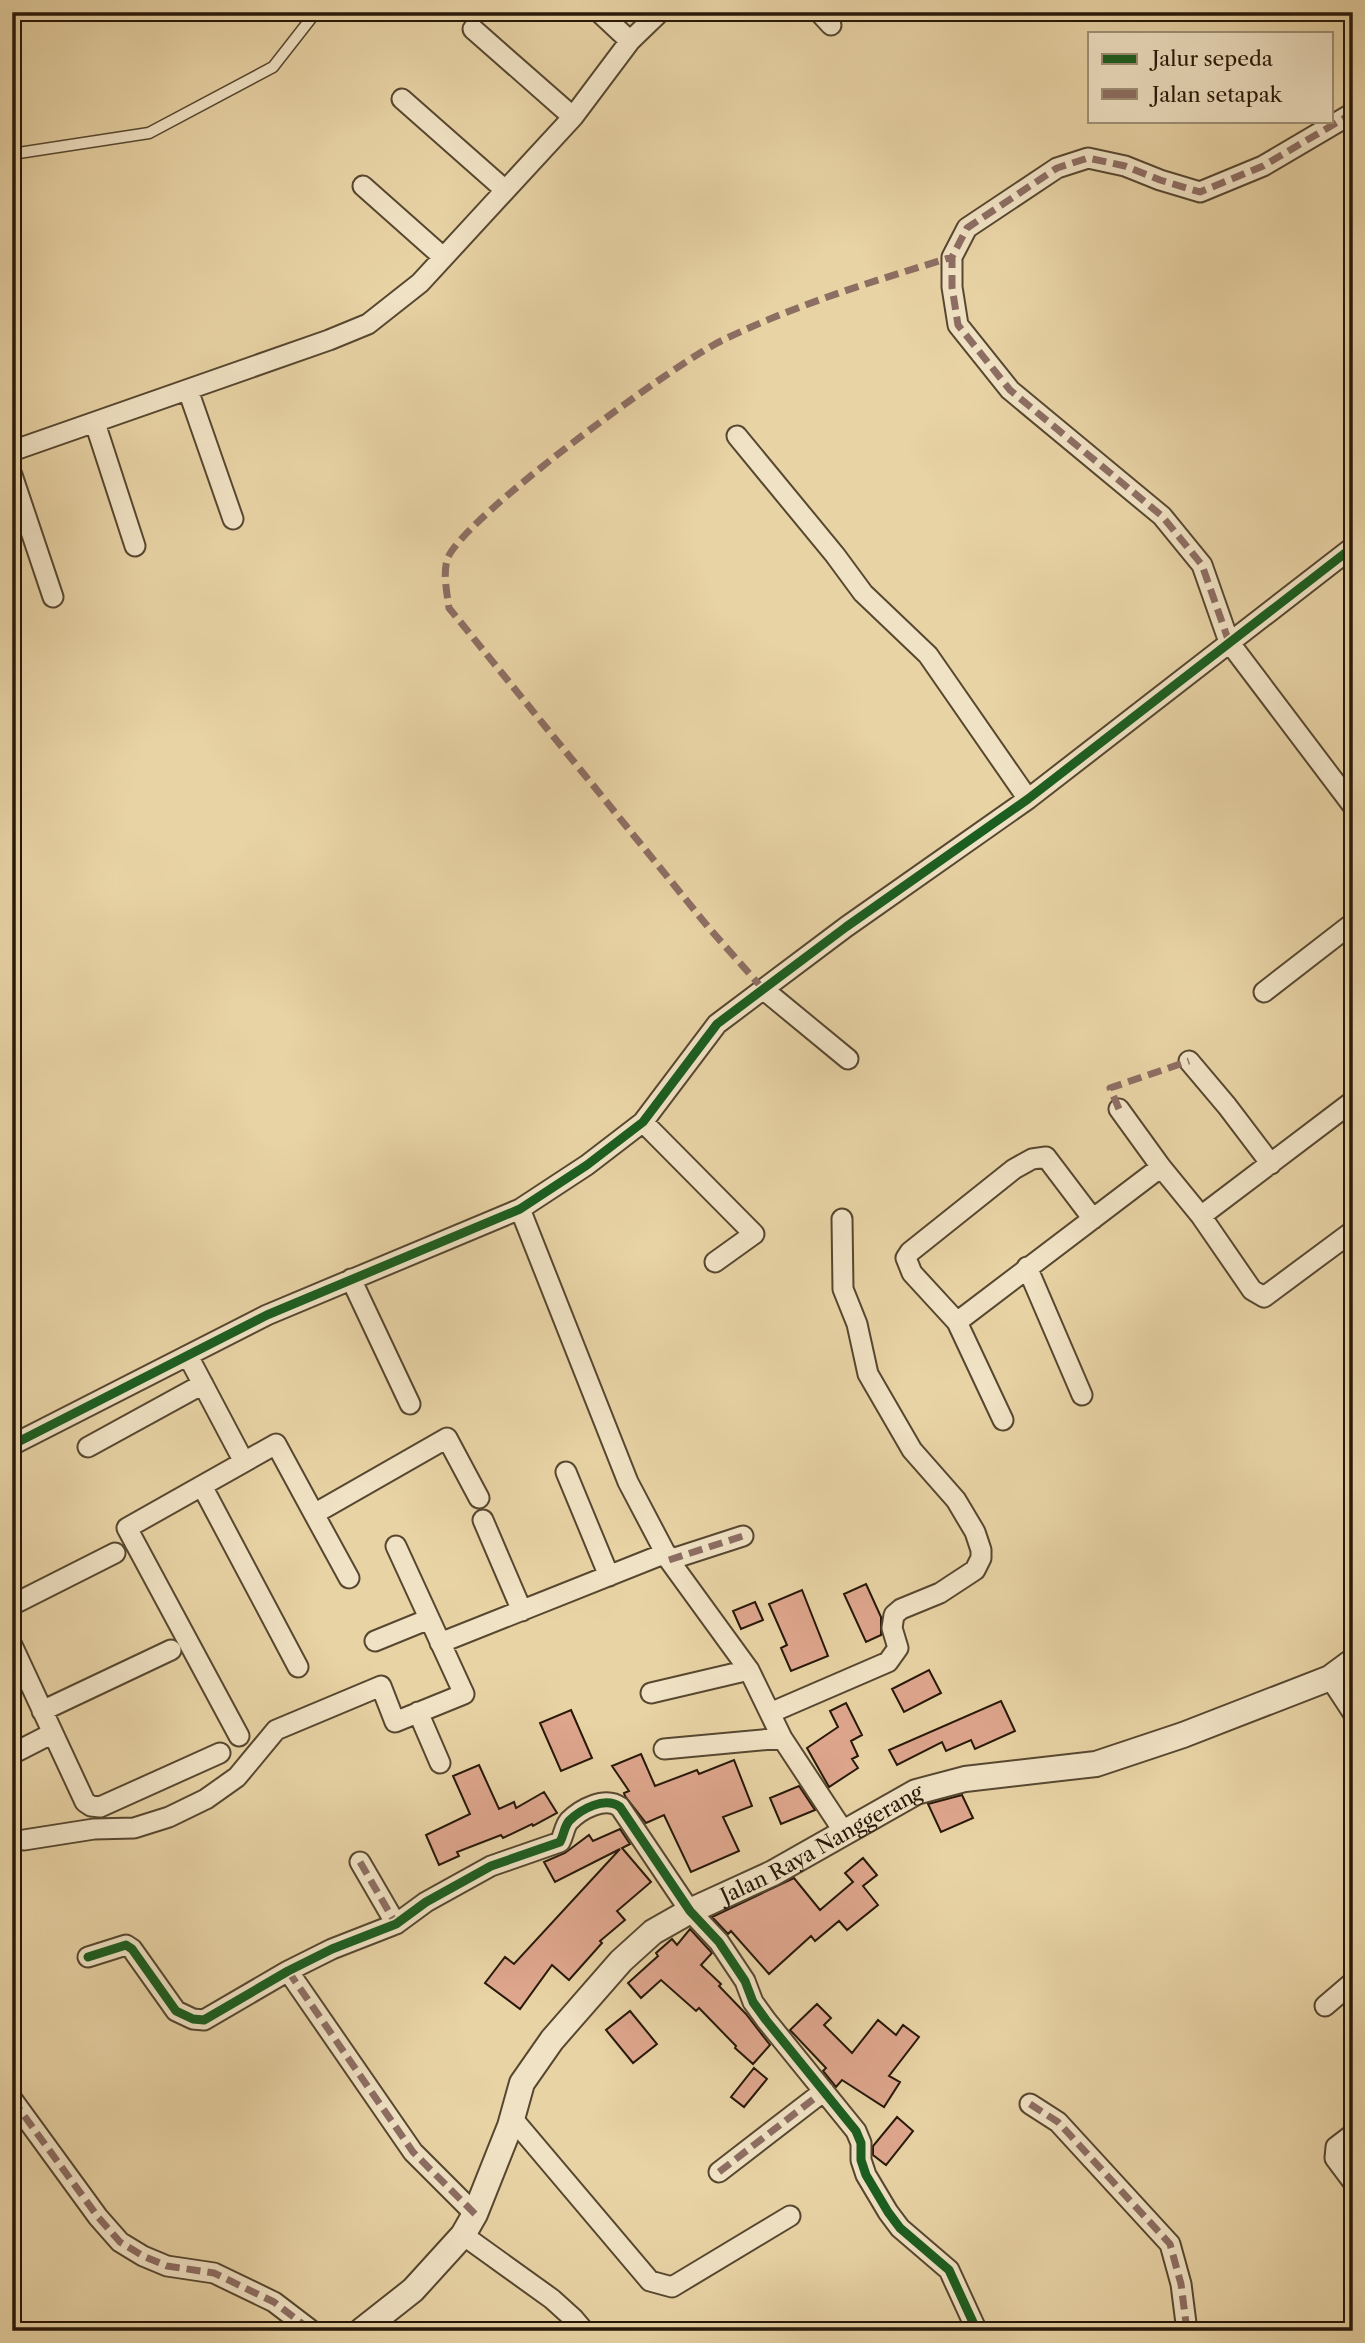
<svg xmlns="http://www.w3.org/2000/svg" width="1365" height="2343" font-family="'Libre Caslon Text',serif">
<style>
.building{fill:#dea68d;stroke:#271809;stroke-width:2}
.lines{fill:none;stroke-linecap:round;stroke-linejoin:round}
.service-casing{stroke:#574730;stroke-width:13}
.minor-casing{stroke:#574730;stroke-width:23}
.tertiary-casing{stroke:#574730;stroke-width:28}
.service{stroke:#f0e2c4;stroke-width:10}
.minor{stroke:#f0e2c4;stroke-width:19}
.tertiary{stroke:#f0e2c4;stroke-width:24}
.quiet{stroke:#8d6e63;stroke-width:7;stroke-dasharray:14 7;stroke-linecap:butt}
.cycleway-casing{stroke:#f0e2c4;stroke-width:13}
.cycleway{stroke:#1b5e20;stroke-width:9}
.labels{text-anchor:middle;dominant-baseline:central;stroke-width:5;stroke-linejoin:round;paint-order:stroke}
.street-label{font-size:21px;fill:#271809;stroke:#f0e2c4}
</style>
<rect width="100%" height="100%" fill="#e8d3a5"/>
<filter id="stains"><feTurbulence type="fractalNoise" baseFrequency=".00286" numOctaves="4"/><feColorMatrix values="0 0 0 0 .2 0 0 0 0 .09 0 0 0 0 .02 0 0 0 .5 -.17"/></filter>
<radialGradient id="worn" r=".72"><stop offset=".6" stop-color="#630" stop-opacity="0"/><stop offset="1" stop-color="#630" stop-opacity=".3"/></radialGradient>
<path class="building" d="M866 1584 881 1617V1635L866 1642 844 1594Z
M802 1590 828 1656 791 1671 781 1648 787 1645 769 1604Z
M755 1602 763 1620 741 1629 733 1611Z
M929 1670 941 1693 904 1712 892 1689Z
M1001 1701 1015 1731 975 1749 971 1740 946 1751 942 1742 897 1765 889 1750Z
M846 1703 862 1735 851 1741 858 1756 852 1759 858 1768 829 1787 807 1748 838 1727 830 1711Z
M571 1710 592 1758 561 1771 540 1723Z
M641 1754 655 1786 697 1770 699 1774 734 1760 752 1806 723 1817 739 1851 691 1872 664 1815 646 1823 625 1796 624 1793 629 1791 612 1766Z
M479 1765 499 1809 514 1802 516 1808 544 1792 557 1813 533 1826 532 1824 503 1838 501 1835 457 1852 459 1856 439 1865 426 1835 470 1814 453 1776Z
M799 1786 815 1810 781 1824 770 1798Z
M962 1795 973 1818 941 1832 928 1804Z
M620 1829 630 1844 622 1848 651 1882 617 1911 625 1920 600 1941 602 1943 569 1980 552 1965 520 2009 485 1983 505 1957 514 1964 620 1849 555 1882 544 1862 565 1853 589 1835 593 1841Z
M863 1858 877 1875 863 1886 878 1905 847 1930 839 1921 815 1941 811 1936 769 1974 731 1931 728 1934 712 1917 794 1878 820 1910 853 1882 845 1873Z
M690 1929 712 1953 701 1965 721 1984 719 1986 746 2014 770 2045 753 2064 735 2048 736 2046 699 2008 696 2011 661 1980 641 1998 628 1983 658 1956 656 1953 672 1939 677 1945Z
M817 2004 831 2018 824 2025 852 2053 878 2020 896 2035 903 2025 919 2037 889 2076 900 2082 884 2107 842 2080 836 2087 823 2071 826 2068 790 2030Z
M630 2011 657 2044 633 2063 606 2030Z
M754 2068 767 2079 744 2107 731 2097Z
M897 2117 913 2131 886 2165 873 2155V2146Z"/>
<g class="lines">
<defs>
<path id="service" d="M12 154 149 133 273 67 316 12"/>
<path id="minor" d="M599 12 630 41
M819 12 831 25
M473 29 573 117
M402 99 505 190
M1353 113 1263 166 1200 192 1160 180 1125 166 1088 158 1057 168 967 228 952 257V287L958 325 1010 390 1162 516 1202 565 1229 642 1353 806
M363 186 443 257
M188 390 233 519
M95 423 135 546
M737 436 835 555 863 593 928 655 1028 799
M12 451 329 340 368 324 420 283 573 117 630 41 660 12
M12 475 53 597
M763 989 848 1059
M1264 992 1353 923
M1189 1061 1227 1106 1271 1164
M1119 1109 1161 1167
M643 1122 754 1234 715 1262
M520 1209 628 1482 669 1560 749 1670 782 1738 844 1832
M1201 1216 1252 1290 1264 1297 1353 1231
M1027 1267 1082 1395
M351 1279 410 1404
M957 1322 1161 1167 1201 1216 1353 1101
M188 1356 244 1462
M1003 1420 957 1322 912 1273 906 1258 910 1252 1014 1169 1032 1159 1046 1157 1093 1219
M12 1445 267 1315 520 1209 587 1165 643 1122 717 1024 846 927 1028 799 1353 547
M88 1447 203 1384
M566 1472 609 1576
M202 1486 298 1667
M314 1514 349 1578
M483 1520 522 1611
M669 1560 743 1536
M12 1605 115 1553
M375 1641 429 1619
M440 1643 666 1553
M12 1645 85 1802 91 1806 100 1807 220 1753
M1330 1678 1353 1713
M651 1693 749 1670
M42 1711 171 1650
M418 1712 440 1763
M770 1713 888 1662 898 1648 892 1628 894 1615 901 1609 940 1593 975 1570 981 1558V1550L975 1532 956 1500 912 1450 868 1374 857 1324 843 1289 842 1219
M239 1736 127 1528 276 1444 314 1514 447 1438 479 1498
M664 1749 782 1738
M12 1754 53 1733
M24 1840 94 1829 134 1828 169 1817 206 1799 237 1777 276 1730 381 1686 395 1722 464 1694 396 1546
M360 1862 396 1924
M88 1957 126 1945 132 1949 176 2011 193 2019 204 2020 288 1971 332 1949 396 1924 426 1902 491 1866 560 1842C564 1835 564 1827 569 1821 581 1809 605 1796 620 1807L690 1911 719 1942 745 1981 753 2002 766 2020 856 2131 861 2143V2160L866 2175 888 2212 900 2228 949 2270 977 2331
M288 1971 413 2152 475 2214
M1325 2006 1353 1982
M12 2099 98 2217 120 2242 143 2256 167 2266 214 2273 274 2302 312 2331
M1030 2104 1058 2122 1170 2244 1181 2284 1187 2331
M512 2118 650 2281 672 2287 790 2216
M1353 2134 1336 2147 1335 2158 1353 2182
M719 2172 824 2091
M463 2235 552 2299 573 2318 584 2331"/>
<g id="tertiary">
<path id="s1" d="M361 2331 413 2290 463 2235 475 2214 510 2126 522 2083 552 2040 621 1961 653 1932 690 1911 773 1873 916 1792 965 1779 1096 1764 1183 1735 1330 1678 1353 1661"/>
</g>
</defs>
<use href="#service" class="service-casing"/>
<use href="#minor" class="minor-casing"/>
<use href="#tertiary" class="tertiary-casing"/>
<use href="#service" class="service"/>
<use href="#minor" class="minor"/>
<use href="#tertiary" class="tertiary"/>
<path class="quiet" d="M1229 642 1202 565 1162 516 1010 390 958 325 952 287V257L967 228 1057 168 1088 158 1125 166 1160 180 1200 192 1263 166 1353 113
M763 989 709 928 449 608C447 593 443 575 447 560 459 520 678 361 723 340 797 304 874 281 952 257
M1119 1109 1110 1088 1189 1061
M669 1560 743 1536
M360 1862 396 1924
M288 1971 413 2152 475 2214
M12 2099 98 2217 120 2242 143 2256 167 2266 214 2273 274 2302 312 2331
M1030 2104 1058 2122 1170 2244 1181 2284 1187 2331
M719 2172 824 2091"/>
<defs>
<path id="cycleway" d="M12 1445 267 1315 520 1209 587 1165 643 1122 717 1024 846 927 1028 799 1353 547
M88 1957 126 1945 132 1949 176 2011 193 2019 204 2020 288 1971 332 1949 396 1924 426 1902 491 1866 560 1842C564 1835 564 1827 569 1821 581 1809 605 1796 620 1807L690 1911 719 1942 745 1981 753 2002 766 2020 856 2131 861 2143V2160L866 2175 888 2212 900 2228 949 2270 977 2331"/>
</defs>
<use href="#cycleway" class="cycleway-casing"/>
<use href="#cycleway" class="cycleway"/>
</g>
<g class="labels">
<g class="street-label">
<text stroke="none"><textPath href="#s1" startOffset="695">Jalan Raya Nanggerang</textPath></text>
</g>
</g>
<rect width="1365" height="2343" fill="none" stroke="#e8d3a5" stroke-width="42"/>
<rect x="14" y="14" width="1337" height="2315" fill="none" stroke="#271809" stroke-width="3.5"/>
<rect x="21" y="21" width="1323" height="2301" fill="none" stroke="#271809" stroke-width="2"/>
<rect x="1088" y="32" width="245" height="91" fill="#f0e2c4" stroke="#a09179" stroke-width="2"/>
<rect x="1102" y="54" width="35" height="10" fill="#1b5e20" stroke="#a09179" stroke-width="2"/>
<text x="1152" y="66" font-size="21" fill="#271809">Jalur sepeda</text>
<rect x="1102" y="89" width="35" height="10" fill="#8d6e63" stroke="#a09179" stroke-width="2"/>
<text x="1152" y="102" font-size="21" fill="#271809">Jalan setapak</text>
<rect width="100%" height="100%" filter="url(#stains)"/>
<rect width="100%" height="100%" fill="url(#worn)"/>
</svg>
